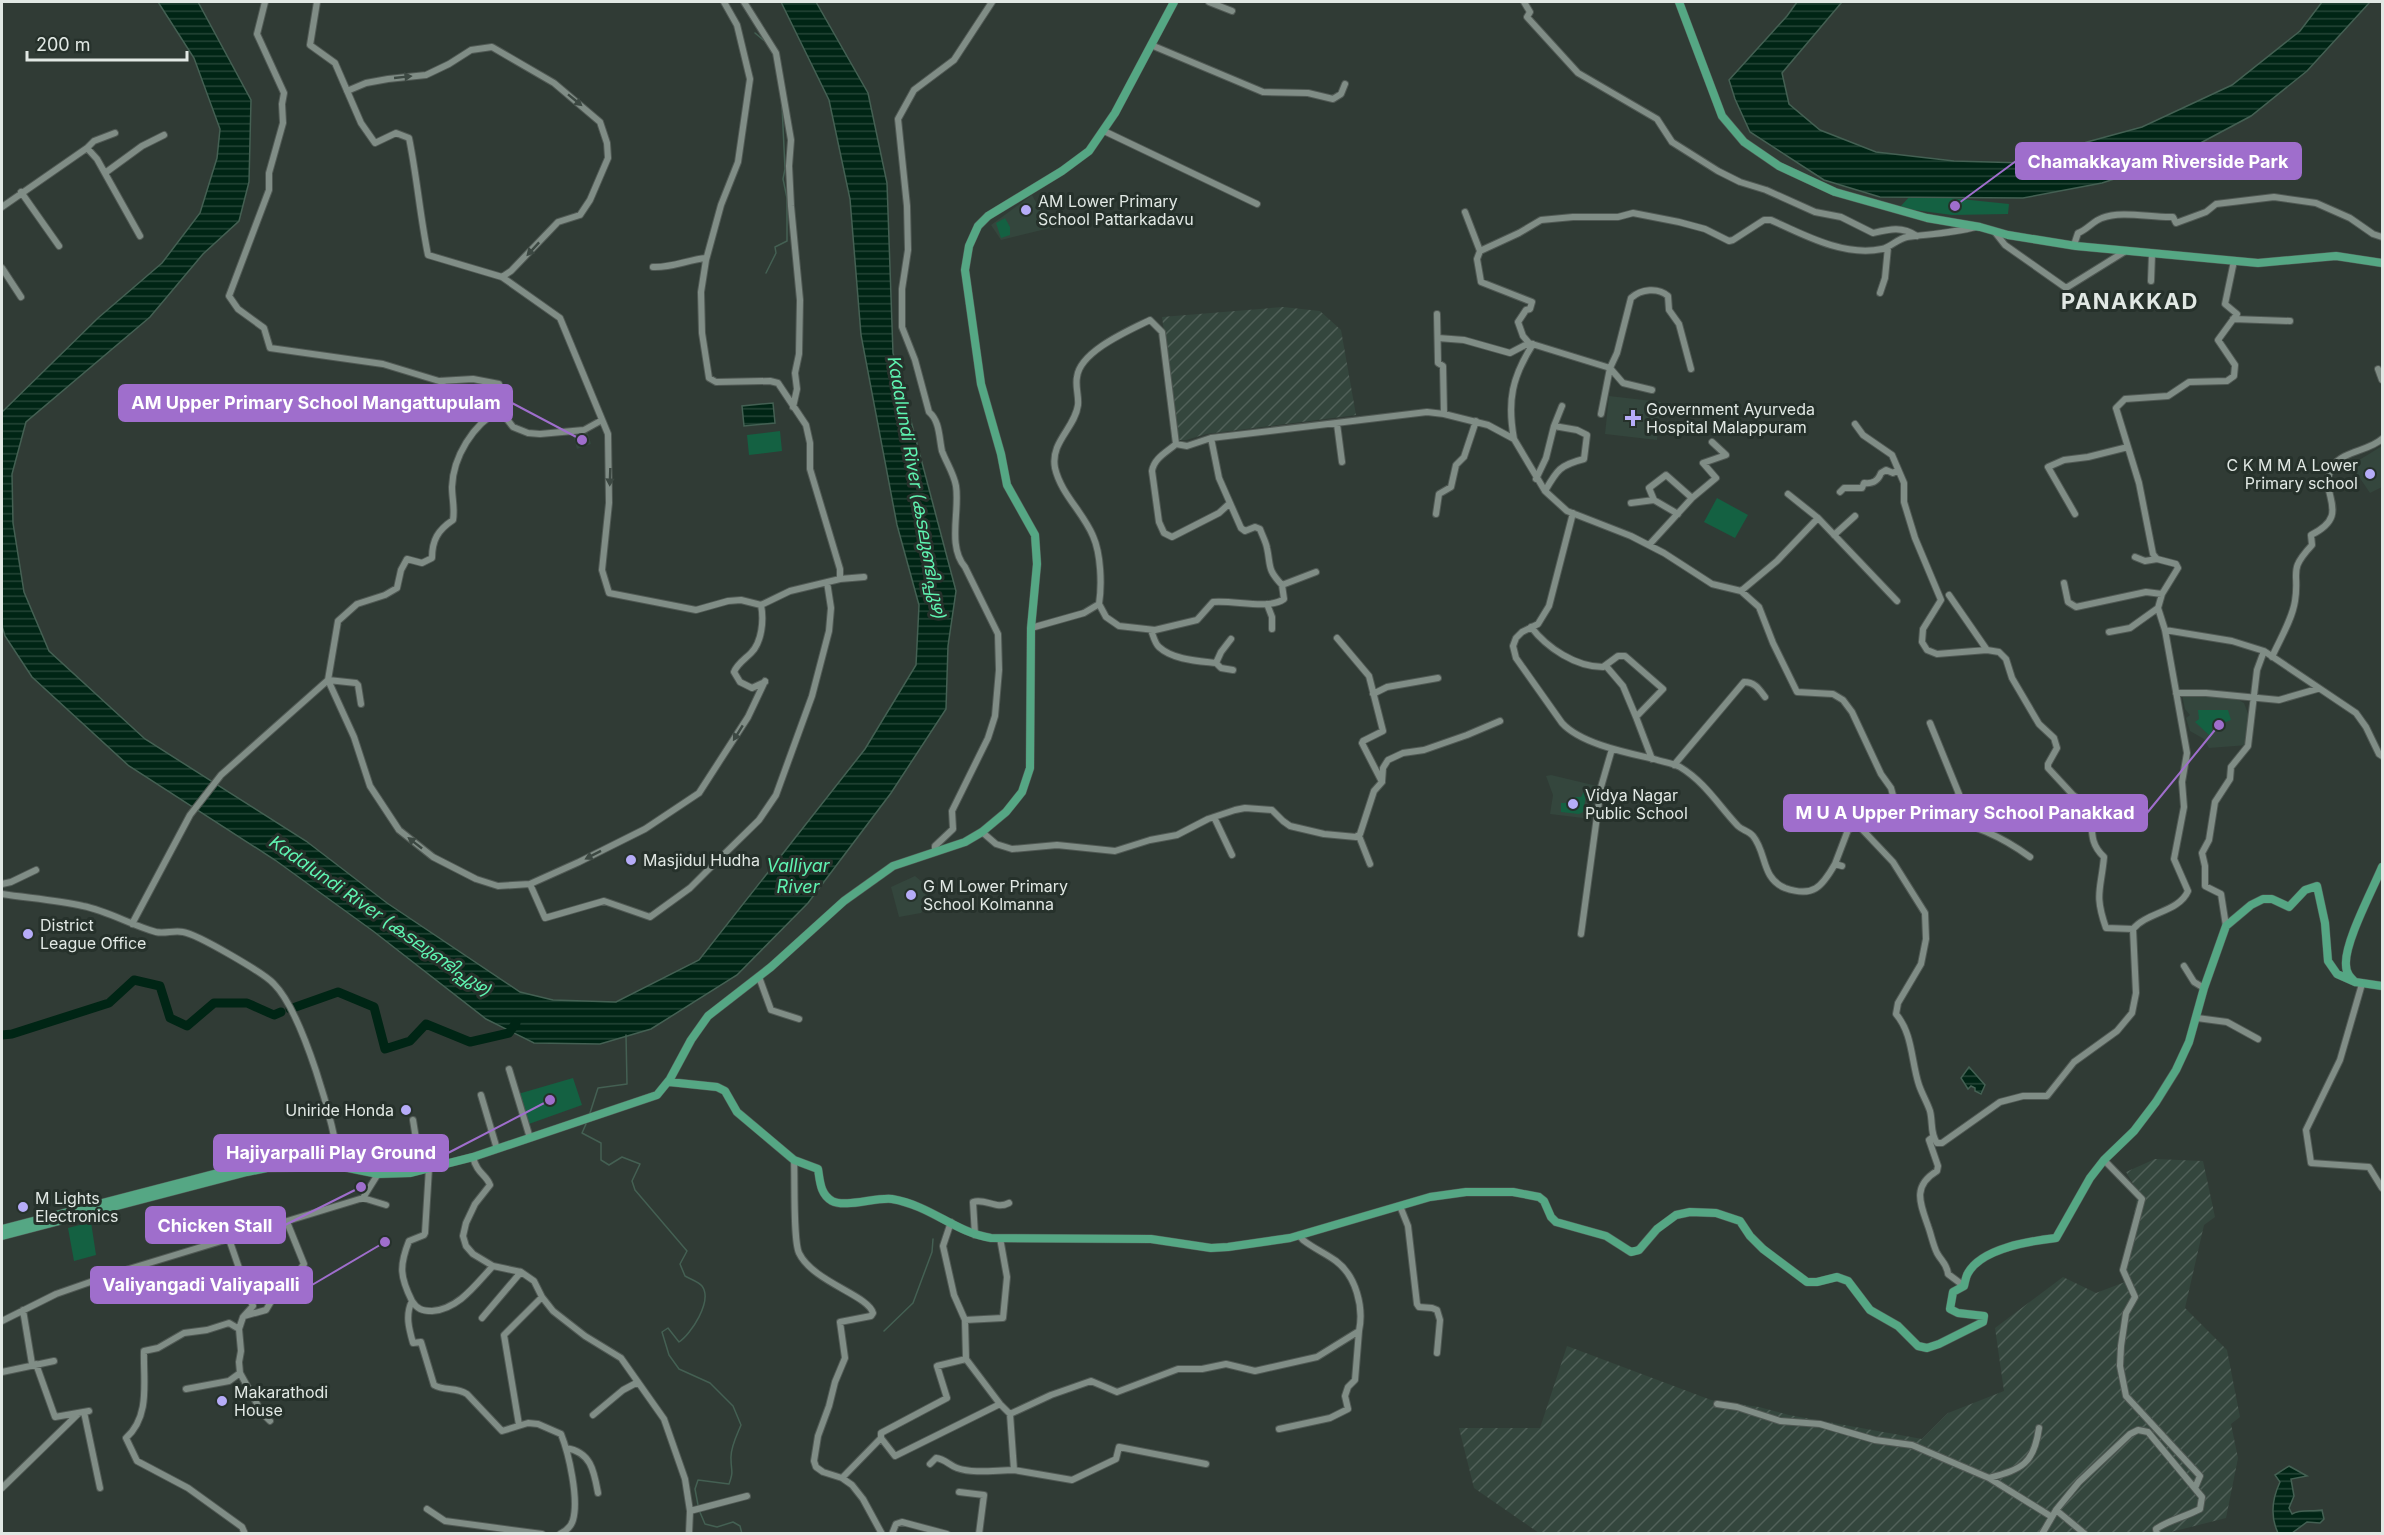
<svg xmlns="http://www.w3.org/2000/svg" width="2384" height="1535" font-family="Inter,'Noto Sans Malayalam',sans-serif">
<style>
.built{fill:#34463d}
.industrial{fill:url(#industrial-furrows)}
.green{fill:#146142}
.water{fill:url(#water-rules);stroke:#446053;stroke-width:1.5}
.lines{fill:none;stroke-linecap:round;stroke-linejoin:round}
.stream{stroke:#446053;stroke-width:1.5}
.river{stroke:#002515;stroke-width:9}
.minor-casing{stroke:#505954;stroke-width:8}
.major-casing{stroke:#505954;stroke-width:9}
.minor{stroke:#808d86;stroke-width:6}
.major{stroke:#55a784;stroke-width:8}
.oneway{fill:#3c4842}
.poi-dot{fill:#b6acf8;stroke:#26312b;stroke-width:2}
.labels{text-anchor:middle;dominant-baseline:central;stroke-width:6;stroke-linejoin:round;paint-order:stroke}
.poi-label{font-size:16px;fill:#e1e8e4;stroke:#26312b;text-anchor:start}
.water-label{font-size:18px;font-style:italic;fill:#5ff4b1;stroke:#26312b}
.district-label{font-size:22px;font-weight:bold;letter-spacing:1.5px;fill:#e1e8e4;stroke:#26312b}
.leader{fill:none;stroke:#9f6ecc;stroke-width:2}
.callout-dot{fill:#9f6ecc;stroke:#26312b;stroke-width:2}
.callout{fill:#9f6ecc;stroke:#9f6ecc;stroke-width:2}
.callout-label{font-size:18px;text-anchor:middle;font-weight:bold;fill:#fff}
</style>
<defs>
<pattern id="industrial-furrows" width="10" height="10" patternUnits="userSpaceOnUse" patternTransform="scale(1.5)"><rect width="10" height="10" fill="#34463d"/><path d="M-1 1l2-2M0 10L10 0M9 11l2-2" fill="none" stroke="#516159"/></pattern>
<pattern id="water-rules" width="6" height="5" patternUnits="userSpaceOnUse" patternTransform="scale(1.5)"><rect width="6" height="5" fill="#002515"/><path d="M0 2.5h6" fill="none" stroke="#254537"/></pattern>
</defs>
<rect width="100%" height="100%" fill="#303b35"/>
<path class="built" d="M1032 195 1050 228 1001 240 991 225Z
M1609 396 1661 402 1657 440 1605 434Z
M587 430 591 444 577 449 573 435Z
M2382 446V487L2370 493 2351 465Z
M2182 695 2235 698 2244 703 2250 719 2248 745 2209 748 2204 739 2190 731 2186 718 2190 715 2185 709Z
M1551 775 1597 786 1591 819 1550 814 1553 795 1546 776Z
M915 876 927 886 929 903 921 913 899 917 891 887Z"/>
<path class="industrial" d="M1283 307 1320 311 1341 330 1356 415 1206 434 1186 440H1179L1162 317Z
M2155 1159 2203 1161 2215 1217 2204 1225 2185 1308 2227 1350 2240 1417 2231 1424 2238 1458 2226 1518 2163 1534 1539 1533 1474 1488 1459 1428H1540L1567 1346 1711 1400 1759 1407 1789 1415 1922 1439 1948 1413 2004 1391 1995 1328 2063 1277 2096 1293 2125 1282 2130 1237 2138 1192 2126 1172Z"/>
<path class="green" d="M1912 194 2009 204 2008 214 1952 215 1899 208Z
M1005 218 1010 227V235L1001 238 996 223Z
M780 431 782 451 749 455 747 435Z
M1717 498 1748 515 1735 538 1704 522Z
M2198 710H2228L2231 720 2212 727V734L2209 735 2195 722 2199 719Z
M1584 791H1587L1583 812 1579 814 1561 812V803H1571L1575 797H1581Z
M573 1078 582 1105 526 1125 518 1094Z
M91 1222 96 1255 74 1261 68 1228Z"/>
<path class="water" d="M158 2H198L251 100 249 182 239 221 203 254 150 317 26 422 12 474 13 523 24 592 49 651 145 739 306 841 387 903 520 992 553 1000 616 1002 699 960 865 749 916 665 919 605 897 525 861 335 850 199 829 100 781 2H816L868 93 887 183 893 353 956 591 948 646 946 709 891 793 808 903 737 975 651 1029 600 1044 534 1043 486 1019 373 931 275 860 129 766 32 677 5 636 2 626V412L98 318 162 263 200 213 217 158 220 129 194 58Z
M1797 2H1842L1782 73 1789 104 1820 130 1876 152 1954 161 2025 163 2087 142 2142 127 2232 85 2300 31 2322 2H2370L2307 71 2251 116 2163 163 2102 183 2023 198 1880 197 1824 180 1750 132 1735 99 1729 80 1787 16Z
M773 403 775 423 744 426 742 406Z
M1969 1067 1985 1085 1981 1094 1975 1091V1088L1971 1086 1968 1089 1961 1078Z
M2289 1466 2307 1476 2291 1479 2294 1496 2289 1508 2292 1514C2300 1509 2312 1512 2322 1510L2324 1519 2320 1523 2307 1522 2292 1533H2278C2270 1516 2272 1499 2280 1482L2275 1475Z"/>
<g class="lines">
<path class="stream" d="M755 33 767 43
M766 273 776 253 775 247 787 241V198L783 179 785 169 782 105
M590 1113 598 1088 627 1084 626 1035
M586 1124 582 1133 601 1143V1160L609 1165 622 1157 640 1164 632 1181 635 1190 687 1251 680 1264 685 1276C690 1279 699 1282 702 1286 713 1301 691 1334 679 1342L668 1328 662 1332 669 1355 679 1369 710 1383 733 1406 741 1425C737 1435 730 1448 731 1459 731 1472 734 1470 729 1484L698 1480 695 1489 698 1505
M884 1331 913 1303 932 1252 933 1239
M699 1510 705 1524 717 1527 733 1522 740 1526 742 1534"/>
<path class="river" d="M290 1009 338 992 374 1007 385 1049 410 1041 426 1024 470 1042 509 1033 516 1023
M2 1035 12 1034 109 1003 134 980 160 986 170 1018 187 1026 214 1003H247L274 1015 281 1012"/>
<defs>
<path id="minor" d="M265 2 257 34 284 93 282 104 283 123 269 173V190L229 296 238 309 264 328 270 348 383 364 439 381 473 379 499 384 502 398 500 410
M317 2 310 45 335 63 361 123 375 143 396 133 409 138C417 177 420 216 428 255L502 277 560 318 608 434 609 503 602 570 609 593 696 610 728 601 741 600 761 605 790 591 840 579V569L810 469V443L806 425 778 383 770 381 716 382 709 378 702 333 701 292 706 260 721 205 738 162 750 79 737 25 724 2
M744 2 776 53 791 140 789 166 791 206 800 300 799 354 795 373 797 389 793 407
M1209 2 1232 11
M1524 2 1530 12 1527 17 1578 73 1657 119 1672 142 1718 171 1740 182 1766 190 1815 212 1841 217 1873 233C1890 229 1902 226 1917 236
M1151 45 1263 92 1308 93 1333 99 1341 94 1345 84
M347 91 366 83 388 79 426 75 449 64 471 50 492 47 554 83 600 122 607 143 608 158 590 200 580 215 558 222 511 271 502 277
M1104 131 1257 204
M87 148 94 141 115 133
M105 173 142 146 164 135
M21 192 59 246
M2 207 87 148 97 159 140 236
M1465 212 1480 251
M1994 231 2005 245 2066 288 2124 252
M2074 245 2078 233C2087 230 2093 221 2102 218 2121 210 2152 218 2173 217L2176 223 2206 212 2216 204 2274 197 2316 203 2350 218 2373 234 2382 237
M653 267C671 268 687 260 706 258
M2 268 21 297
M2151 281 2152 254
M1880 293 1885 278 1888 247
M1437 314 1438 363 1443 366 1444 414
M2233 319 2290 321
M1438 338 1464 340 1510 353 1529 343
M1610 368 1623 383 1652 390
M1691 369 1679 324 1669 310 1668 296C1658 287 1641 289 1631 298L1617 353 1610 368 1529 343 1523 336 1518 322 1526 310 1530 309 1532 302 1481 282 1477 259 1480 251 1519 233 1541 220 1573 217H1618L1633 213 1679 222 1705 229 1729 241 1733 240 1764 220H1771C1804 235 1844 257 1882 249 1891 247 1897 239 1907 237 1931 234 1953 233 1976 227
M2378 369 2382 380
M441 381 454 410 484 419
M500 410 513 427 528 433 540 434 584 430 602 420
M1601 414 1610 368
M1337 424 1342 462
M1855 424 1863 435 1892 455 1904 483V502L1915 538 1941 600 1923 629 1922 642 1927 650 1937 654 1987 650 1999 652 2006 659 2012 678 2039 724 2054 738 2057 748 2048 764V768L2073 795 2090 807C2094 827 2087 841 2104 857 2101 890 2094 894 2106 928L2133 929
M1554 426 1562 406
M1514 439C1507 401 1512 377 1533 344
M1176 444C1167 452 1154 458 1152 471L1159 522 1164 533 1172 537 1219 513 1230 503 1219 478 1211 438
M1536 479 1546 458 1554 426 1577 430 1587 435 1584 459C1560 465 1557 470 1545 491
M1840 492 1844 488H1862L1864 483C1873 484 1878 481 1881 473L1886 470 1893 473 1898 470
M1788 494 1818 518
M1230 503 1241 528 1245 531 1255 527 1260 529C1262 535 1266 542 1267 548 1271 567 1267 569 1282 585
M1631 503 1654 500
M1573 513 1549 606 1538 624 1522 632 1516 638 1513 646 1516 658 1562 723C1581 744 1628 753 1654 759 1663 762 1673 763 1680 767 1705 782 1719 806 1738 826 1742 830 1749 831 1753 836 1767 853 1761 878 1785 888 1813 898 1822 887 1835 864L1842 866
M1436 514 1439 494 1451 487 1456 465 1464 457 1476 421
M1678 514 1654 500 1649 488 1666 475 1692 498
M2075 514 2048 467 2064 460 2088 457 2128 447
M1834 535 1855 516
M1649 545 1692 498 1716 478 1703 463 1726 455 1712 442
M2135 557 2145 561 2157 559
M840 579 864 577
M2064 583 2068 602 2076 607 2146 592 2162 594
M1741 591 1777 561 1818 518 1897 601
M1949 595 1987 650
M1099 604 1106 617 1119 626 1155 630 1197 620 1213 602C1235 600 1269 610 1284 599L1282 585 1316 572
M1267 604 1272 617V629
M761 605C764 620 762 642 751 653 745 659 737 664 734 672L740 682 752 688 765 682
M1531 627C1547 648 1576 667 1603 667L1618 656H1625L1663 689 1636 717 1652 759
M1031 628 1084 613 1099 604C1102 585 1101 554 1093 536 1083 512 1061 494 1055 468 1050 442 1075 428 1078 405 1079 396 1075 386 1077 377 1080 351 1130 330 1150 320L1162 332 1176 444 1187 446 1211 438 1427 412 1444 414 1488 425 1514 439 1545 491 1567 511 1631 536 1664 553 1712 584 1741 591 1759 607 1773 643 1797 692 1833 694 1843 700 1852 712 1881 774 1891 788 1897 810 1858 825 1893 862 1925 913 1926 939 1921 964 1898 1003 1896 1014C1913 1034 1911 1061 1919 1085 1922 1094 1927 1102 1930 1111 1933 1123 1930 1133 1937 1143H1942L2000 1102 2023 1096H2047L2074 1062 2117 1031 2132 1013 2136 993 2133 929C2147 912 2179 912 2188 891L2174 859 2184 807 2182 782 2187 753 2165 630 2158 608 2162 594 2178 568 2176 564 2157 559 2153 554 2139 483 2116 408 2125 399 2168 396 2189 382 2227 381 2234 376 2235 365 2218 340 2237 314 2225 304 2234 261
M1151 630C1153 635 1155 644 1159 647 1173 660 1199 661 1216 663L1221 652 1231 639
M2165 630 2232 641 2264 651 2356 713 2366 727 2379 754 2382 756
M2109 632 2130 628 2158 608
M1337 638 1369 676 1383 731 1363 741 1362 743 1382 782
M2272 657C2280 639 2292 620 2295 601 2300 571 2287 572 2312 545L2311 535C2355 513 2315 493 2333 466 2343 451 2369 451 2382 439
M1216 663 1221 668 1233 670
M1606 666 1623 686 1636 717
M328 680 354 737 370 786 399 830 433 857 476 879 498 886 530 884 579 862 645 829 699 793 748 717 765 681
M328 680 356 683 358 685 361 704
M2176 693H2206L2279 700 2317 689
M1373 694 1387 687 1438 678
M1674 765 1744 682C1755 682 1759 689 1765 697
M1931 802 1938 820C1970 821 2004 838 2030 857
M1897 810 1940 799 1954 800 1959 794 1930 723
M1214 817 1232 855
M982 832 996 844 1012 849 1057 845 1115 851 1150 840 1177 835 1208 819 1235 810 1245 808 1272 810 1283 821 1290 826 1324 834 1356 837 1360 834 1374 791 1382 782 1383 768 1388 760 1403 753 1424 750 1467 735 1500 721
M1359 836 1370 864
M935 852V846L953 829 952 811 988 738 995 716 999 670 998 634 965 567C947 546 960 511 956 486 954 474 946 462 942 451 939 438 940 421 929 412L915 360 902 327V289L908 250 907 206 898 119 914 90 954 60 992 2
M1835 864 1848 830 1858 825
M2 884 11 882 36 870
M530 884 545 918 604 901 650 917 690 888 708 870 759 820 776 795 812 696 829 631 831 608 827 582
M2 894C28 898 57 900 83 906 108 911 131 925 156 932 165 934 174 930 183 932 197 934 264 973 274 984 302 1012 336 1126 339 1167
M132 924 190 815 221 775 328 680 338 621 357 604 385 595 397 588 401 570 407 559 422 563 432 558C432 540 438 530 453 520 455 509 452 498 452 487 453 457 473 424 500 410
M2226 926 2221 894 2205 886V866L2202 853 2209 840 2215 802 2230 779 2231 767 2248 746 2257 670 2264 651
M1581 934 1601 787 1612 749
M2184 966 2194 982 2204 988
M759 977 771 1010 799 1019
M2362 984 2340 1060 2306 1130 2311 1163 2369 1167 2382 1188
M2197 1018 2227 1022 2258 1039
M509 1069 530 1138
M481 1095 497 1149
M413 1120 421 1170
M1933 1137 1929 1140 1938 1166 1937 1171C1912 1186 1920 1203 1928 1226 1931 1234 1933 1245 1937 1253 1942 1262 1947 1264 1948 1274L1964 1286
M473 1157C477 1174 486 1174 490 1185L475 1204 466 1223 463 1236 466 1246 473 1254 493 1266 521 1272 534 1281 542 1297 553 1311 585 1336 621 1358 664 1419 685 1479 690 1511 689 1534
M794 1160C795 1178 793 1240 799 1253 813 1282 868 1295 873 1313L871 1316 840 1322 845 1358 835 1382 829 1406 818 1436 814 1461 816 1467 823 1472 842 1478 852 1485 863 1499 882 1534
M2104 1160 2142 1199 2123 1270 2135 1297 2126 1313 2121 1346 2120 1366 2126 1396 2200 1476 2195 1488
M429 1168 425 1233 424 1235 409 1241C399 1266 400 1277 412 1301 405 1315 409 1329 413 1343L421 1342 434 1385C444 1391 456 1387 467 1394L502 1431 528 1423 538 1424 561 1434C569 1454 579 1499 573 1520 571 1527 566 1531 560 1534
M363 1198 386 1205
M1400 1206 1408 1226 1417 1304 1419 1307 1432 1308 1437 1310 1440 1320 1437 1353
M975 1235 973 1202C986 1198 996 1210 1009 1203
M229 1239 239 1268 237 1271 253 1306 243 1317 239 1329 241 1351 239 1362 240 1373 262 1413 270 1421
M412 1301C417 1309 422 1311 432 1311 459 1309 476 1284 493 1266
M23 1310 32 1364
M244 1316 266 1310 275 1295 288 1287 304 1264 287 1222
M482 1318 521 1272
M965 1320 1003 1318 1007 1277 1000 1238
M2 1321 56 1294 119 1272 363 1198 378 1174
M239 1329 229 1323 207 1330 184 1333 158 1348 144 1351C143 1380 151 1416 126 1438L137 1461 188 1488 242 1527 245 1534
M966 1359 1000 1404 1010 1414 1051 1395 1091 1381 1117 1392 1178 1369H1202L1226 1364 1255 1371 1317 1357 1359 1331C1364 1307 1356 1276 1336 1261 1325 1253 1313 1248 1303 1240L1299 1235
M36 1364 55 1417 89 1411
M2 1372 54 1361
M186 1389 229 1381 240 1373
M1717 1404 1737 1407 1780 1421 1820 1424 1875 1440 1912 1445 1989 1478 2052 1517
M84 1412 100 1488
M593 1415 623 1390 638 1382
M519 1425 504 1335 542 1297
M1279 1429 1330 1418 1348 1409 1345 1396 1348 1387 1355 1380 1359 1331
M881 1438 895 1456 1000 1404
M566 1448C591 1452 594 1471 598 1493
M930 1464 936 1458C945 1459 949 1465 957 1468 974 1474 996 1470 1014 1470L1010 1414
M1014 1470 1072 1480 1116 1459 1119 1447 1206 1464
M842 1478 881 1438V1433L947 1398 937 1366 966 1359 965 1320 954 1295 943 1246 951 1222
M1989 1478C2022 1469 2034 1464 2039 1428
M2 1488 79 1413
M959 1492 984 1495 979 1534
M427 1509 445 1521 542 1534
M2056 1510 2085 1534
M690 1511 747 1496
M892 1534 896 1524 902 1522 947 1534
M2042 1534 2056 1510 2079 1482 2130 1434 2138 1430 2148 1432 2202 1497 2200 1509C2185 1517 2169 1520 2156 1529L2157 1534"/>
<path id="major" d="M1679 2 1722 116 1744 142 1779 166 1835 192 1927 218 1980 227 2008 235 2076 246 2258 263 2336 256 2382 263
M2382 867C2373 889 2344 943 2346 965 2346 973 2350 977 2355 982L2382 986
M669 1082 717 1087 725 1091 737 1112 794 1160 818 1169C820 1181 820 1194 832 1201 845 1208 876 1197 892 1199 932 1206 954 1232 991 1238L1151 1239 1211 1248 1228 1247 1290 1238 1430 1197 1466 1192H1513L1539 1197 1544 1201 1551 1217 1556 1222 1606 1236 1631 1252 1639 1250 1657 1229 1676 1215 1690 1212 1716 1213 1740 1221 1750 1236 1763 1249 1807 1282H1817L1837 1277 1848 1281 1870 1310 1898 1326 1918 1346 1927 1348 1939 1344 1983 1322 1984 1316 1958 1313 1950 1309 1953 1292 1964 1286C1965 1282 1966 1276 1968 1273 1982 1248 2030 1241 2056 1238L2090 1178 2104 1160 2134 1131 2156 1102 2176 1070 2189 1042 2204 988 2226 926 2251 905 2263 899H2272L2289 907 2305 890 2317 886 2325 923 2328 961 2337 974 2355 982
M2 1229 260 1162 284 1160 323 1163 378 1174 410 1173 473 1157 657 1095 670 1079 691 1040 708 1016 771 967 844 901 893 866 965 842 982 832 1006 812 1022 792 1030 768 1031 628 1037 564 1035 535 1007 485 1001 454 981 384 965 270 969 246 978 226 988 216 1062 171 1089 151 1115 113 1174 2
M2 1236 247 1172 267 1168 332 1167"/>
</defs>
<use href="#minor" class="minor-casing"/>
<use href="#major" class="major-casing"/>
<use href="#minor" class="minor"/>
<use href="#major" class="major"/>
</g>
<defs><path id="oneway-solid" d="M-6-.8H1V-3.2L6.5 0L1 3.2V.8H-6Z" transform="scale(1.5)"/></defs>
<g class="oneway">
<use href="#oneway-solid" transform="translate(403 77) rotate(-6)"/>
<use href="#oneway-solid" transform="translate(575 100) rotate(39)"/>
<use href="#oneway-solid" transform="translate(533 249) rotate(133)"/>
<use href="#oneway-solid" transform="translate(610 477) rotate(92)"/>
<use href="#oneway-solid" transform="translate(738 733) rotate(122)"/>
<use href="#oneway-solid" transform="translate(415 843) rotate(-142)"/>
<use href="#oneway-solid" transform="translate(593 855) rotate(153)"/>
</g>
<g class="poi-dot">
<circle cx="1026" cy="210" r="6"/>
<path d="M1630 409h6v6h6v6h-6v6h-6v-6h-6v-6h6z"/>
<circle cx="2370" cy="474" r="6"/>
<circle cx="1573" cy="804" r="6"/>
<circle cx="631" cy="860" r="6"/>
<circle cx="911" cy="895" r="6"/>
<circle cx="28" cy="934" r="6"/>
<circle cx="406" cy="1110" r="6"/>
<circle cx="23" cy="1207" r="6"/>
<circle cx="222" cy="1401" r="6"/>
</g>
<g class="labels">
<g class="poi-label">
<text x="1038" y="201">AM Lower Primary<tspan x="1038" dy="18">School Pattarkadavu</tspan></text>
<text x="1646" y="409">Government Ayurveda<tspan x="1646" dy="18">Hospital Malappuram</tspan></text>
<text x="2358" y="465" text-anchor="end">C K M M A Lower<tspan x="2358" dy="18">Primary school</tspan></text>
<text x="1585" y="795">Vidya Nagar<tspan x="1585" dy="18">Public School</tspan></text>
<text x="643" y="860">Masjidul Hudha</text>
<text x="923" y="886">G M Lower Primary<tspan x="923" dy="18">School Kolmanna</tspan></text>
<text x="40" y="925">District<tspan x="40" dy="18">League Office</tspan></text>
<text x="394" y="1110" text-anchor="end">Uniride Honda</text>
<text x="35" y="1198">M Lights<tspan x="35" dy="18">Electronics</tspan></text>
<text x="234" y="1392">Makarathodi<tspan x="234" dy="18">House</tspan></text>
</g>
<g class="water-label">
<text transform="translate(917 488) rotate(80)">Kadalundi River (കടലുണ്ടിപ്പുഴ)</text>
<text x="798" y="865">Valliyar<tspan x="798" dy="21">River</tspan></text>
<text transform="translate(381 916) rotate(35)">Kadalundi River (കടലുണ്ടിപ്പുഴ)</text>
</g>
<g class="district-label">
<text x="2130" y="301">PANAKKAD</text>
</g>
</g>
<path class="leader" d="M1955 206L2016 161M582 440L512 403M2219 725L2147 813M550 1100L448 1153M361 1187L285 1225M385 1242L312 1285"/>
<g class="callout-dot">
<circle cx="1955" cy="206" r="6"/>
<circle cx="582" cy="440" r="6"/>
<circle cx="2219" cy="725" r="6"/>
<circle cx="550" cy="1100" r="6"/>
<circle cx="361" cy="1187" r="6"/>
<circle cx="385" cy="1242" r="6"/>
</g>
<g class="callout">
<rect x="2016" y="143" width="285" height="36" rx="6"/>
<rect x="119" y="385" width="393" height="36" rx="6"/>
<rect x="1784" y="795" width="363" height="36" rx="6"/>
<rect x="214" y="1135" width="234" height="36" rx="6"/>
<rect x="146" y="1207" width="139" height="36" rx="6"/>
<rect x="91" y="1267" width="221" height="36" rx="6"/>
</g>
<g class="callout-label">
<text x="2158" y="168">Chamakkayam Riverside Park</text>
<text x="316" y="409">AM Upper Primary School Mangattupulam</text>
<text x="1965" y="819">M U A Upper Primary School Panakkad</text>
<text x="331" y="1159">Hajiyarpalli Play Ground</text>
<text x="215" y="1232">Chicken Stall</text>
<text x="201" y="1291">Valiyangadi Valiyapalli</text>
</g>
<rect width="2384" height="1535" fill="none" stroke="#e1e8e4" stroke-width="6"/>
<path d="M27 51v9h160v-9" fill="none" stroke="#e1e8e4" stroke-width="3"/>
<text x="36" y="51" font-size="18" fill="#e1e8e4" stroke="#26312b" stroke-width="4.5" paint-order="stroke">200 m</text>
</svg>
